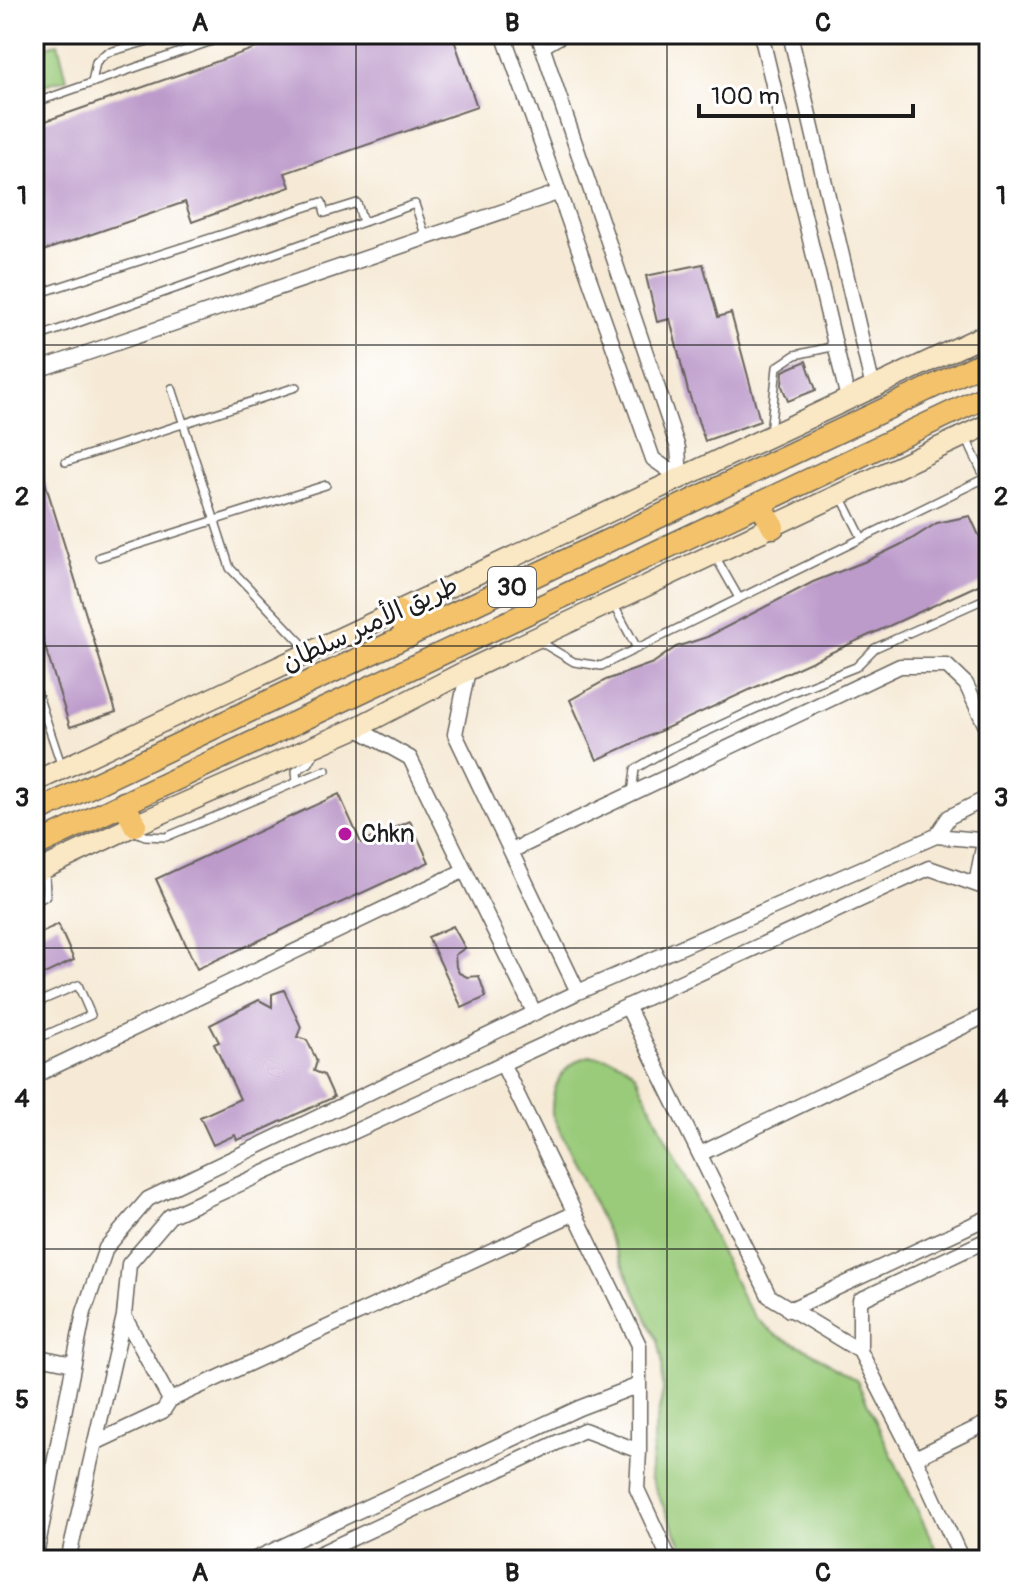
<svg xmlns="http://www.w3.org/2000/svg" width="1023" height="1594" font-family="Pangolin,'Playpen Sans Arabic',sans-serif">
<style>
.green{fill:#9acb7a;stroke:#5b744b;stroke-width:2}
.building{fill:#bc9aca}
.lines{fill:none;stroke-linecap:round;stroke-linejoin:round}
.service-casing{stroke:#68645d;stroke-width:10}
.minor-casing{stroke:#68645d;stroke-width:17}
.secondary-casing{stroke:#68645d;stroke-width:23}
.primary-casing{stroke:#68645d;stroke-width:25}
.service{stroke:#fff;stroke-width:7}
.minor{stroke:#fff;stroke-width:14}
.secondary{stroke:#fae7c3;stroke-width:20}
.primary{stroke:#f3c26a;stroke-width:22}
.grid{fill:none;stroke:#1c1c1c;stroke-width:2;stroke-opacity:0.55}
.poi-dot{fill:#b5179e;stroke:#fff;stroke-width:3}
.labels{text-anchor:middle;dominant-baseline:central;stroke-width:6;stroke-linejoin:round;paint-order:stroke}
.shield{fill:#fff;stroke:#606060;stroke-width:2}
.shield-label{font-size:24px;font-weight:bold;fill:#1c1c1c}
.street-label{font-size:26px;fill:#1c1c1c;stroke:#fff}
.poi-label{font-size:26px;fill:#1c1c1c;stroke:#fff;text-anchor:start}
.neatline{fill:none;stroke:#1c1c1c;stroke-width:3}
.grid-label{font-size:26px;text-anchor:middle;font-weight:bold;fill:#1c1c1c}
</style>
<rect width="100%" height="100%" fill="#fff"/>
<filter id="ink" filterUnits="userSpaceOnUse"><feTurbulence type="fractalNoise" baseFrequency=".0125" numOctaves="2"/><feDisplacementMap in="SourceGraphic" scale="16" xChannelSelector="R" yChannelSelector="G"/><feConvolveMatrix kernelMatrix="1 2 1 2 8 2 1 2 1" color-interpolation-filters="sRGB"/></filter>
<filter id="wash" filterUnits="userSpaceOnUse"><feTurbulence type="fractalNoise" baseFrequency=".006" numOctaves="4" result="noise"/><feDisplacementMap in="SourceGraphic" scale="32" xChannelSelector="R" yChannelSelector="G"/><feGaussianBlur stdDeviation="1.8" result="paint"/><feColorMatrix in="noise" values="0 0 0 0 0 0 0 0 0 0 0 0 0 0 0 0 0 1.4 0 .05"/><feComposite in="paint" operator="in"/></filter>
<g filter="url(#wash)">
<rect width="100%" height="100%" fill="#f6ead6"/>
<path class="green" d="M58 43 67 79 34 87V49Z
M589 1056C609 1056 624 1061 636 1075L745 1303 757 1319 776 1335 809 1350 857 1381 941 1560H688L650 1477 655 1429 663 1391 662 1358 658 1341 552 1114C551 1086 562 1064 589 1056Z"/>
<g id="blocks">
<path class="building" d="M296 34H452L477 107 285 173 290 187 192 222 185 202 34 254V125Z
M703 264 718 317 731 313 760 421 705 441 688 391 670 319 657 322 646 276Z
M806 361 816 390 788 401 782 386 783 371Z
M37 456 116 712 70 727 34 611V457Z
M970 516 989 557V580L597 760 570 700 606 680 653 663 676 647 707 637 813 582 869 560 910 540 937 523Z
M339 794 361 843 410 821 429 862 197 969 156 879Z
M58 924 74 960 34 979V936Z
M453 926 465 948 455 955 456 967 459 973 467 977 479 976 486 997 462 1008 428 937Z
M284 990 301 1027 297 1037 307 1040 317 1061 314 1071 324 1075 334 1097 256 1133 237 1140 235 1135 213 1145 200 1117 240 1099 214 1044 219 1042 210 1025 259 1000 272 1007V994Z"/>
</g>
</g>
<g filter="url(#ink)">
<use href="#blocks" fill-opacity="0" stroke="#68645d" stroke-width="2"/>
<g class="lines">
<defs>
<path id="service" d="M543 50 571 34
M92 83 96 62 106 53 173 34
M34 103 232 34
M34 295 322 202 325 213 357 203 363 222
M34 321 37 330 46 334 415 204 426 238
M172 388 230 568 308 650
M770 433 777 367 795 355 836 346
M966 438 989 487
M66 462 296 387
M841 496 862 538
M715 556 739 598
M99 557 326 485
M613 604 637 648
M537 640 574 662 601 666 985 478
M34 683 62 767
M297 782 326 770
M632 794 635 769 669 749 790 693 856 667 875 648 989 597
M133 831 145 836 166 837 297 782 296 771 309 763 315 752
M34 902 46 896 45 871
M34 1004 78 985 91 1015 34 1040"/>
<path id="minor" d="M503 34 653 459 680 478
M538 34 678 448 680 478
M761 34 848 399
M790 34 873 388
M34 371 557 193
M468 670 455 734 578 992
M356 728 410 758 534 1012
M936 836 949 817 989 797
M511 851 900 666H947L966 684 989 733
M976 884 984 842
M627 1006 769 1296 860 1351 915 1458 962 1560
M502 1063 639 1345V1451L637 1489 670 1560
M34 1076 465 870
M700 1154 989 1014
M789 1310 989 1217
M124 1316 170 1400 575 1213
M860 1351V1300L989 1239
M34 1356 73 1364
M95 1443 163 1411 170 1400
M915 1458 989 1422
M35 1560 84 1312 106 1248 148 1199 578 992 936 836 979 840 989 845
M68 1560 124 1316 129 1264 170 1216 929 868 989 889
M253 1560 579 1408 639 1385
M306 1560 584 1430 639 1451"/>
<path id="secondary" d="M34 782 989 333
M34 873 135 825 356 728 468 670 989 424"/>
<path id="primary" d="M760 503 773 527
M397 611 409 636
M124 803 135 825
M34 813 989 360
M34 846 989 395"/>
</defs>
<use href="#service" class="service-casing"/>
<use href="#minor" class="minor-casing"/>
<use href="#secondary" class="secondary-casing"/>
<use href="#primary" class="primary-casing"/>
<use href="#service" class="service"/>
<use href="#minor" class="minor"/>
<use href="#secondary" class="secondary"/>
<use href="#primary" class="primary"/>
</g>
</g>
<path class="grid" d="M356 34V1560M667 34V1560M34 345H989M34 646H989M34 948H989M34 1249H989"/>
<circle class="poi-dot" cx="345" cy="834" r="8"/>
<g class="labels">
<rect class="shield" x="488" y="567" width="48" height="40" rx="6"/>
<g class="shield-label">
<text x="512" y="587">30</text>
</g>
<g class="street-label">
<text transform="translate(370 624) rotate(-25)">طريق الأمير سلطان</text>
</g>
<g class="poi-label">
<text x="361" y="834">Chkn</text>
</g>
</g>
<rect width="1023" height="1594" fill="none" stroke="#fff" stroke-width="88"/>
<path d="M699 104v12h214v-12" fill="none" stroke="#1c1c1c" stroke-width="4"/>
<text x="711" y="104" font-size="24" fill="#1c1c1c" stroke="#ffffff" stroke-width="6" paint-order="stroke">100 m</text>
<rect x="44" y="44" width="935" height="1506" class="neatline"/>
<g class="grid-label">
<text x="200" y="31">A</text>
<text x="512" y="31">B</text>
<text x="823" y="31">C</text>
<text x="22" y="204">1</text>
<text x="1001" y="204">1</text>
<text x="22" y="505">2</text>
<text x="1001" y="505">2</text>
<text x="22" y="806">3</text>
<text x="1001" y="806">3</text>
<text x="22" y="1107">4</text>
<text x="1001" y="1107">4</text>
<text x="22" y="1408">5</text>
<text x="1001" y="1408">5</text>
<text x="200" y="1581">A</text>
<text x="512" y="1581">B</text>
<text x="823" y="1581">C</text>
</g>
</svg>
